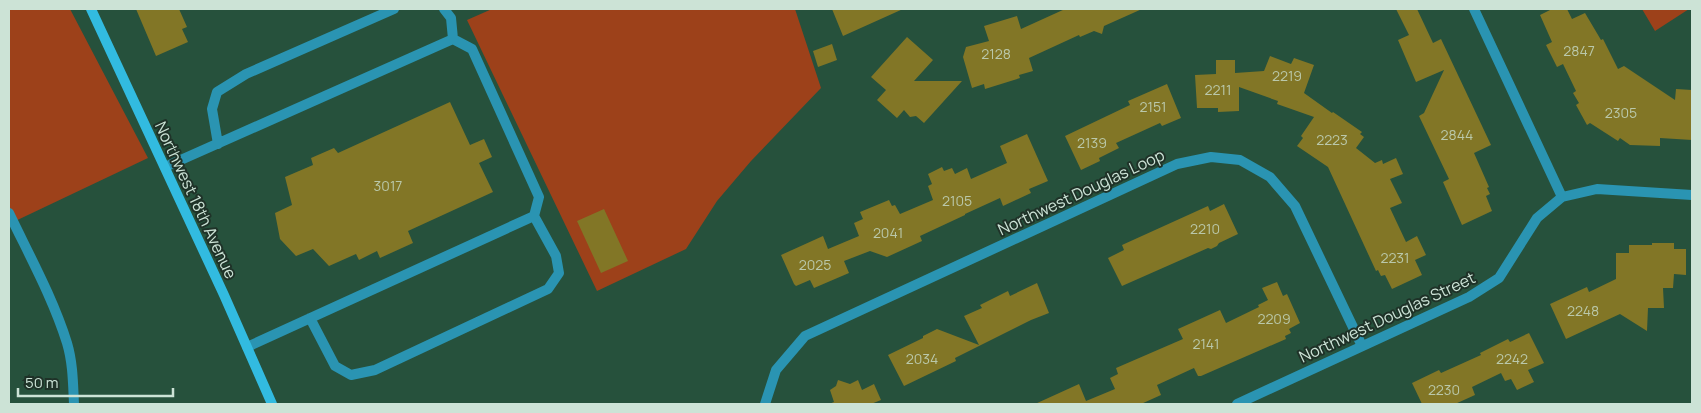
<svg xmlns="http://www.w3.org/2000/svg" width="1701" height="413" font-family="Manrope,sans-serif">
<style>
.green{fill:#9d411a}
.building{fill:#827626}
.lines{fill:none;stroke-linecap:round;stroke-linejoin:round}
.lane{stroke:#2a94b2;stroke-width:10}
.street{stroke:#2a94b2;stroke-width:10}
.secondary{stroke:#32bbe0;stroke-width:10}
.labels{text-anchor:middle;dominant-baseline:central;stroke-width:4;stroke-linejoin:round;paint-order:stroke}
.number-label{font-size:14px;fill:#bac8aa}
.street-label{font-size:16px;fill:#cce3d6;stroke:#1f3228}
</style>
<rect width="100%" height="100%" fill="#26513c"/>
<path class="green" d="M9 9H70L148 158 9 224Z
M492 9H795L821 88 751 161 717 201 686 249 597 291 467 20Z
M1642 9H1689L1655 31Z"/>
<path class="building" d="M136 9H179L187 27 182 29 188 42 156 56Z
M832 9H903L843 36Z
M1065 9H1142L1104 26 1102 34 1094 31 1080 37 1079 35 1029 58 1033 71 1019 75 1020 78 985 89 984 84 972 88 963 57 966 47 989 41 984 26 1017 16 1021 29Z
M1396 9H1417L1433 43 1441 39 1491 145 1474 153 1489 187 1487 188 1490 194 1486 196 1492 211 1462 225 1443 182 1449 179 1419 116 1424 113 1444 70 1416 82 1398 40 1409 35Z
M1552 9H1567L1572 19 1585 13 1601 40 1603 39 1618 69 1624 66 1675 100 1676 89 1692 90V140L1660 138V146L1630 145 1620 138 1618 141 1590 123 1587 125 1576 105 1579 103 1573 93 1576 91 1563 64 1557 67 1546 45 1552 42 1540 15Z
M907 37 933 60 914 81H962L924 123 916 116 910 117 904 110 897 118 877 100 886 90 871 77Z
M832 44 837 60 818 67 813 51Z
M1270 56 1291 64 1294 58 1314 65 1304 93 1332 113 1333 112 1362 132 1360 134 1364 137 1356 148 1375 163 1382 160 1383 164 1396 158 1403 174 1390 179 1402 203 1390 208 1406 242 1417 236 1426 255 1415 260 1422 275 1392 289 1385 275 1381 276 1378 270 1376 271 1328 167 1297 146 1303 138 1301 136 1314 117 1277 104 1278 101 1239 87V111L1218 112V108H1197L1195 75 1216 74V60H1235V73L1264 71Z
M1167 84 1181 118 1162 126 1160 123 1116 143 1119 148 1099 158 1100 161 1081 170 1065 136 1130 105 1128 101Z
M450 102 470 145 484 139 492 157 479 163 493 192 408 231 413 243 380 258 377 251 359 260 356 254 329 266 313 249 296 256 280 239 275 213 292 205 285 177 313 165 311 158 334 148 338 153Z
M1027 134 1048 181 1029 189 1031 193 1003 206 1000 198 965 214V215L920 236 922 241 887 257 870 251 844 261 849 273 814 288 810 280 796 286 794 284 781 255 823 236 828 249 859 236 854 223 863 219 860 212 889 200 892 206 895 205 900 214 933 200 928 186 932 184 928 174 942 167 944 171 952 168 955 174 967 168 971 179 1007 163 1000 146Z
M1224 204 1238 234 1219 243 1217 246 1211 249 1208 248 1122 286 1108 258 1124 250 1122 245 1208 206 1210 211Z
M604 209 628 261 601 273 577 221Z
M1652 243H1674V249H1686V275L1674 274 1673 288H1663L1664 308H1648L1647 331 1620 314 1566 339 1550 304 1587 287 1589 292 1616 279V253H1629V245H1652Z
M1277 282 1283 296 1287 294 1300 323 1289 329 1291 333 1285 336 1286 339 1201 376H1198L1194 368 1157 385 1161 395 1141 404H1035L1079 384 1086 401 1115 389 1110 378 1118 374 1116 368 1183 339 1178 329 1220 310 1226 323 1259 307 1258 305 1268 300 1262 288Z
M1037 283 1049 313 1031 320 955 358 956 361 904 386 888 355 923 338V336L937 329 979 345 964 316 982 308 980 305 1008 291 1010 296Z
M1529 333 1544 363 1528 370 1534 382 1517 390 1511 379 1505 381 1501 373 1472 387 1475 395 1455 404H1422L1412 383 1439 370 1441 373 1481 355 1480 353 1508 339 1510 342Z
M838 380 850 384 858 380 862 390 874 384 881 400 871 404H829L834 402 830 390 836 386Z"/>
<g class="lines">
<path class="lane" d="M444 9 451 18 453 39
M218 144 212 109 217 92 246 74 394 9
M165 167 453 39 472 49 539 197 534 216 247 347
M310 318 335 366 351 375 375 370 548 289 559 273 556 256 534 216"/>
<path class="street" d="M1474 9 1562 197
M9 213C29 255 53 298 67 343 73 363 73 384 74 404
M765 404 776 370 805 336 1177 164 1211 157 1240 160 1270 177 1295 206 1362 346
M1237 404 1469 297 1499 278 1537 218 1562 197 1597 189 1692 195"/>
<path class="secondary" d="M91 9 224 295 272 404"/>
</g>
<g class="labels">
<g class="number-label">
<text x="1579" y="50">2847</text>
<text x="996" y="53">2128</text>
<text x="1287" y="75">2219</text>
<text x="1218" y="89">2211</text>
<text x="1153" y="106">2151</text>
<text x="1621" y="112">2305</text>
<text x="1457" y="134">2844</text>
<text x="1332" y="139">2223</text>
<text x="1092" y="142">2139</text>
<text x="388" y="185">3017</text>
<text x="957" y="200">2105</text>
<text x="1205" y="228">2210</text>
<text x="888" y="232">2041</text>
<text x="1395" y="257">2231</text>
<text x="815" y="264">2025</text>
<text x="1583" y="310">2248</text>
<text x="1274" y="318">2209</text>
<text x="1206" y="343">2141</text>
<text x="922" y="358">2034</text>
<text x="1512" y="358">2242</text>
<text x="1444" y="389">2230</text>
</g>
<g class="street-label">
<text transform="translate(1081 192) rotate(-25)">Northwest Douglas Loop</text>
<text transform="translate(196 200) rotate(65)">Northwest 18th Avenue</text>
<text transform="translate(1387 317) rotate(-25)">Northwest Douglas Street</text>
</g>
</g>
<rect width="1701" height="413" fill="none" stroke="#cce3d6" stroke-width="20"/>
<path d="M18 388v8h155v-8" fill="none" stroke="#cce3d6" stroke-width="2.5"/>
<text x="25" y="388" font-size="15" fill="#cce3d6" stroke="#1f3228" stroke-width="4" paint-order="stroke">50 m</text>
</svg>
